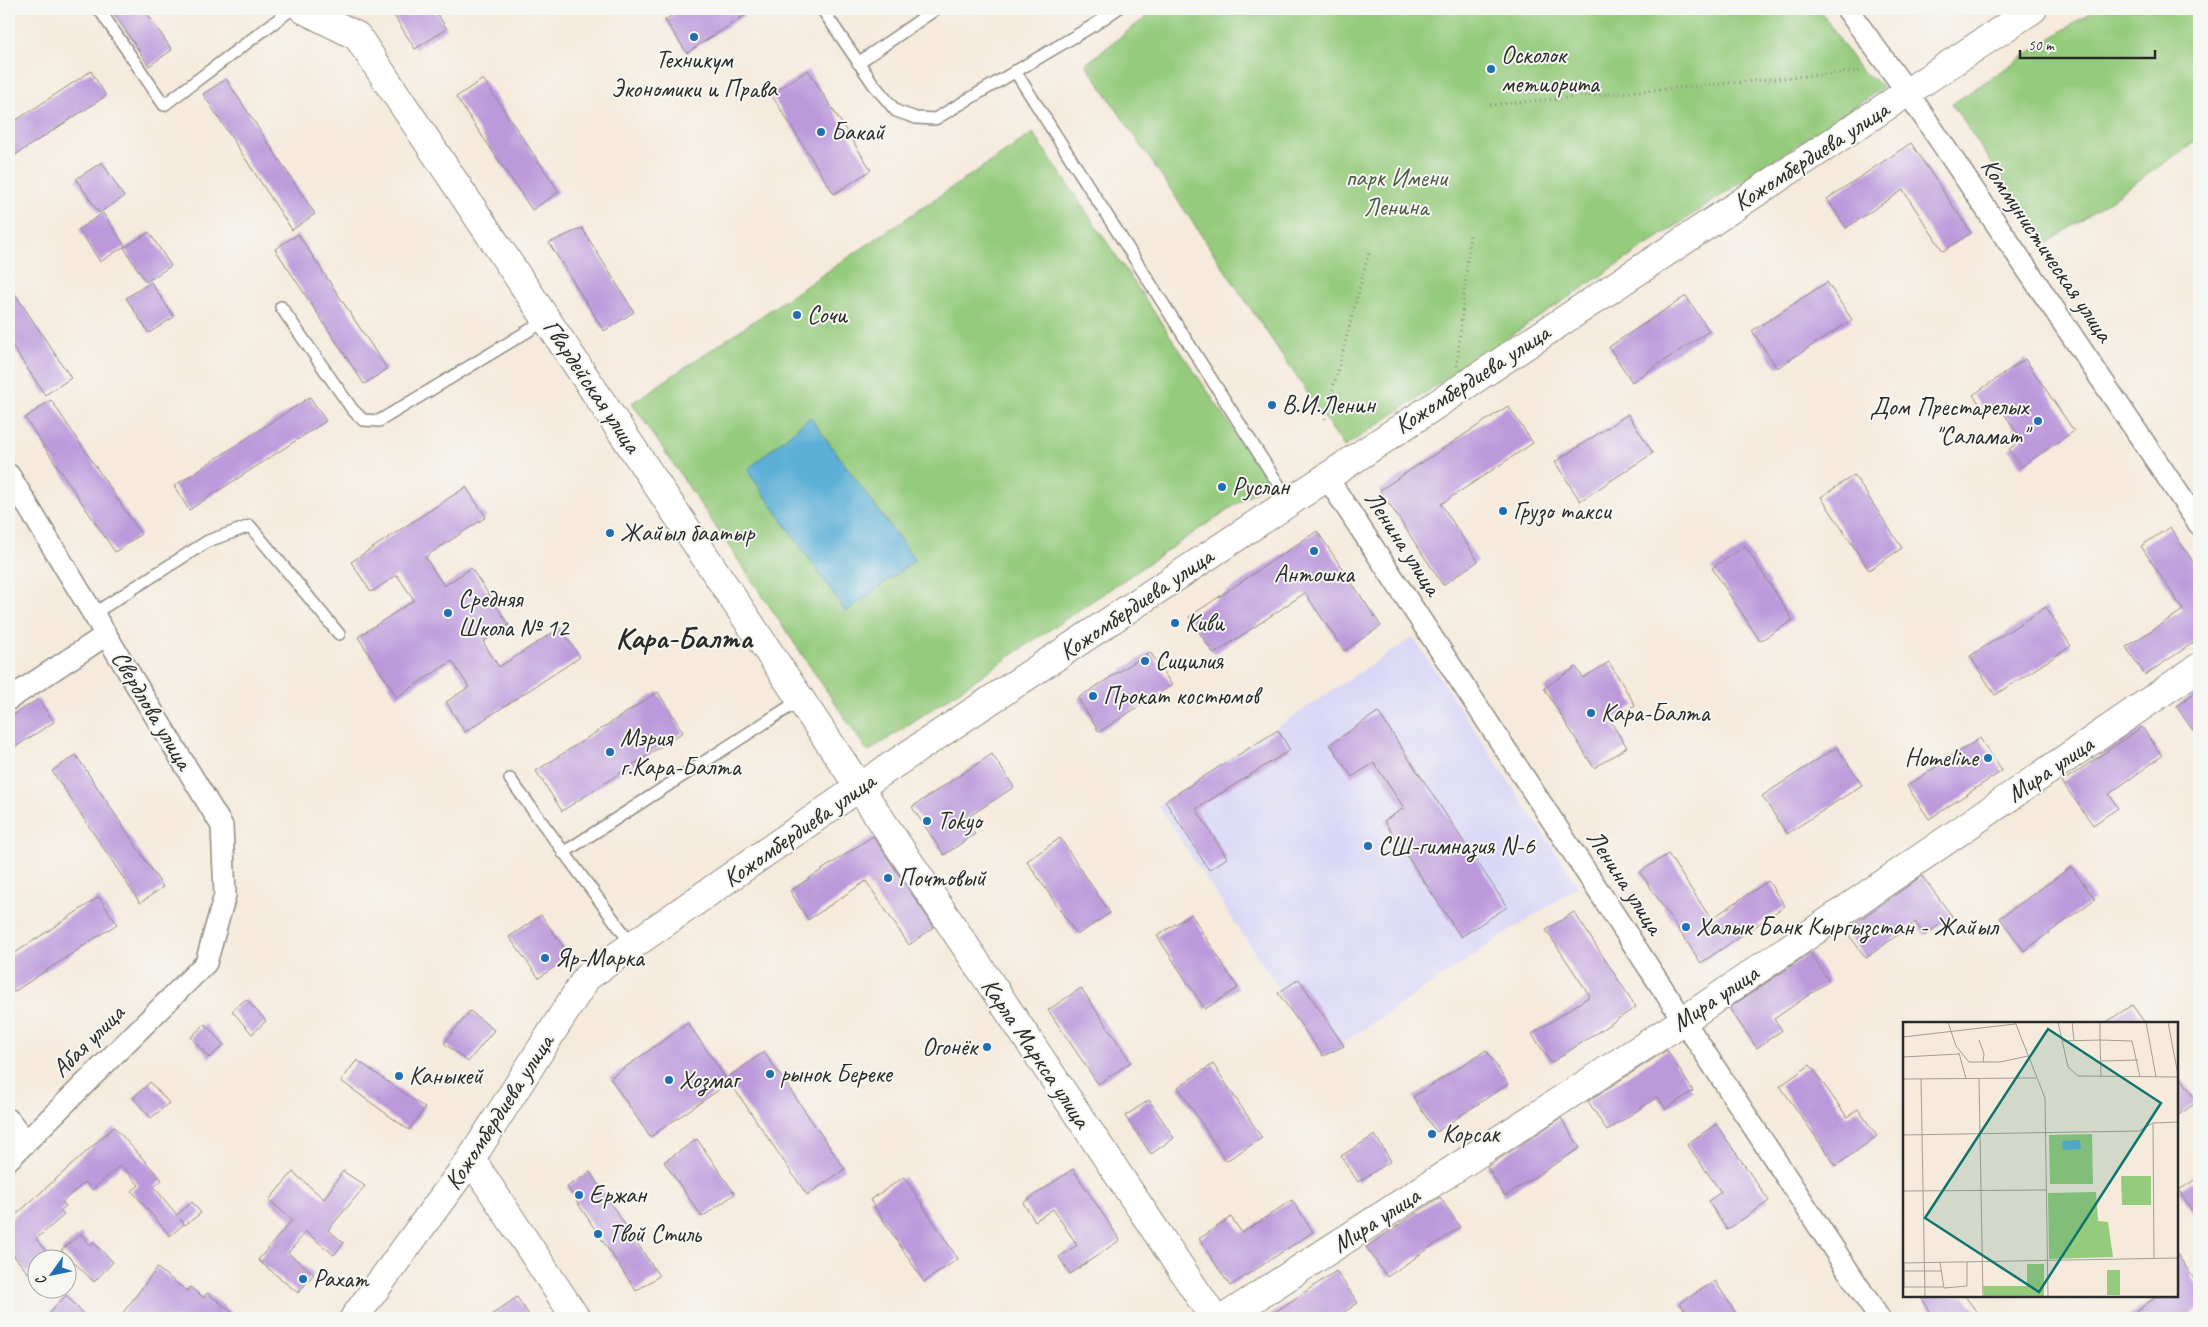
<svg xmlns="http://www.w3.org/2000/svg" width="2208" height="1327" font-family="Caveat,sans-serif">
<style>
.built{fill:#d9d7f7}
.green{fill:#95cb7d;stroke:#607b54}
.water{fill:#5cafd7;stroke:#446d81}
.building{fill:#bc99db}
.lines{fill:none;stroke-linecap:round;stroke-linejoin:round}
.service-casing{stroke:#908a83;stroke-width:14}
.minor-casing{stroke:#908a83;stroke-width:24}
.tertiary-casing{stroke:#908a83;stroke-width:30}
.path{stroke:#908a83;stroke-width:3;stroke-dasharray:1 4;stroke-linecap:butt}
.service{stroke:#fff;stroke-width:11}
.minor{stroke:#fff;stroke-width:21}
.tertiary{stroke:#fff;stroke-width:28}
.poi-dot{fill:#1f6fb2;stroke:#f6f6f2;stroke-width:2}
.labels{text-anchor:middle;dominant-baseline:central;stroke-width:4;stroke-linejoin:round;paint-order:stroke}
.poi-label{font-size:25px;fill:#2b2b2b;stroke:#f6f6f2;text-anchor:start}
.street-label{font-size:25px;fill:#2b2b2b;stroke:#f6f6f2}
.park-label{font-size:25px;fill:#4b5b44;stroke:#f6f6f2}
.district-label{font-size:30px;font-weight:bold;fill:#2b2b2b;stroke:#f6f6f2}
.inset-road{fill:none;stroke:#a49e95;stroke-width:1}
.view{fill:#0f766e;fill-opacity:0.15;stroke:#0f766e;stroke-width:2.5}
.inset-edge{fill:none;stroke:#2b2b2b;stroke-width:2.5}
</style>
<rect width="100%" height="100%" fill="#f6f6f2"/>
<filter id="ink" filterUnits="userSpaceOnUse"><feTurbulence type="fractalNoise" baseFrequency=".02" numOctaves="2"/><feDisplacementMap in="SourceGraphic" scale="10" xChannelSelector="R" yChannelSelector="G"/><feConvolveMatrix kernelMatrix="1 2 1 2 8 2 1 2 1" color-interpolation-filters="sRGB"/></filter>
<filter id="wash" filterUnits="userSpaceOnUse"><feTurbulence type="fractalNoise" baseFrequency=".0096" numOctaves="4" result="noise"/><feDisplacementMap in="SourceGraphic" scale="20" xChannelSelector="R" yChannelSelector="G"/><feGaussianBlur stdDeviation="1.12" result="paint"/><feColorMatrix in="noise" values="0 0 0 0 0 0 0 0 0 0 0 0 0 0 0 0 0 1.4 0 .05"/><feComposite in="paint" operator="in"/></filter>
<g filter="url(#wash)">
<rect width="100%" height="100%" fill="#f5eadb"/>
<path class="built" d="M1413 637 1578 886 1323 1056 1158 806Z"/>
<path class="green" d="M1156 9H1819L1861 71 1884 87 1344 447 1086 64Z
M2095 9H2199V139L2046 244 1952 104Z
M1033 133 1269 482 868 752 632 403Z"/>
<path class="water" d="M810 417 915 560 846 612 747 470Z"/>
<g id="blocks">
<path class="building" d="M111 9H144L172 50 149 66Z
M390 9H434L447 29 415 49Z
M682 9H754L687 53 665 20Z
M808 70 871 170 834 194 771 94Z
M91 71 106 96 9 159V125Z
M226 79 315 214 292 230 203 94Z
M483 79 559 192 532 210 456 97Z
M1911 143 1971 233 1943 251 1903 190 1846 228 1827 199Z
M102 162 124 197 99 213 76 179Z
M103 213 125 246 100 262 79 229Z
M582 228 634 312 604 331 549 243Z
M149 232 171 266 146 282 124 248Z
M298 234 387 369 364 384 275 249Z
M151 282 174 317 149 333 126 298Z
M1827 282 1852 320 1777 368 1752 331Z
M9 285 71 378 45 395 9 341Z
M1686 296 1709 331 1632 382 1609 347Z
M2025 359 2074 431 2021 467 2009 449 2022 440 1997 403 1985 411 1973 395Z
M310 397 326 421 189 510 174 486Z
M51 400 141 534 115 552 25 418Z
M1508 406 1533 443 1441 504 1478 561 1443 585 1380 490Z
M1628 414 1653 453 1580 501 1555 462Z
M1854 475 1902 548 1869 570 1821 497Z
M466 487 486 517 425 557 444 586 471 568 509 625 483 642 499 667 560 628 580 657 465 732 446 702 469 687 452 661 397 697 358 637 414 600 397 575 371 592 351 562Z
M2170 527 2199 571V639L2145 675 2126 647 2183 610 2141 546Z
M1317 531 1381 626 1344 651 1305 593 1214 654 1189 617Z
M1745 546 1793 620 1760 641 1712 568Z
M2046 607 2071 646 1995 695 1970 656Z
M1150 652 1172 685 1099 732 1078 698Z
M1609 662 1635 705 1610 721 1627 747 1594 768 1544 688 1576 667 1583 678Z
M2199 690V739L2176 706Z
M658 692 683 732 562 811 536 771Z
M38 699 54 722 9 751V718Z
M1378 712 1507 907 1461 937 1384 821 1404 808 1374 763 1352 777 1330 744Z
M2142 727 2162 756 2109 794 2118 808 2093 825 2062 782Z
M1278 730 1290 750 1196 809 1227 858 1209 870 1165 801Z
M1980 738 2002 771 1929 819 1907 786Z
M1837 747 1862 785 1787 834 1762 796Z
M992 754 1014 787 965 819 975 834 944 855 912 807Z
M76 755 163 887 140 903 52 771Z
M873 836 934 927 909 945 866 881 808 920 790 891Z
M1060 838 1110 913 1077 935 1027 861Z
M1668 854 1711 919 1768 881 1785 906 1701 963 1640 872Z
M2071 867 2095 899 2024 951 2000 918Z
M1922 876 1952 916 1925 935 1915 922 1866 958 1845 930Z
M99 897 117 924 9 995V957Z
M1574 912 1636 1007 1551 1063 1532 1034 1590 996 1546 930Z
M1191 914 1238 988 1205 1009 1157 936Z
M541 915 570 956 539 978 509 937Z
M1810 953 1829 981 1774 1019 1782 1030 1757 1048 1729 1008Z
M1299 979 1344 1046 1323 1056 1278 993Z
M1081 988 1131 1062 1098 1084 1048 1010Z
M246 999 266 1021 252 1034 232 1011Z
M2132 1005 2145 1023H2105Z
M470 1011 494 1030 468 1062 444 1043Z
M688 1023 729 1083 650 1137 610 1078Z
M205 1024 224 1045 209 1058 191 1037Z
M1486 1050 1508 1084 1436 1132 1413 1097Z
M1667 1050 1693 1091 1666 1109 1657 1097 1607 1131 1588 1101Z
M764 1052 845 1169 807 1195 727 1078Z
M357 1060 425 1108 409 1130 341 1081Z
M1213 1064 1262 1138 1226 1161 1178 1087Z
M1810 1065 1847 1117 1858 1109 1877 1136 1836 1166 1780 1086Z
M2177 1071 2197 1102 2177 1116Z
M150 1082 169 1103 151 1118 133 1098Z
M1149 1100 1174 1138 1151 1154 1125 1116Z
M1561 1118 1580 1148 1505 1196 1487 1167Z
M1716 1124 1769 1201 1727 1230 1708 1201 1721 1192 1687 1144Z
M114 1127 162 1180 154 1187 177 1215 192 1202 201 1213 185 1225 180 1219 184 1224 170 1236 132 1191 139 1185 121 1165 92 1190 85 1182 62 1202 66 1206 60 1211 64 1215 36 1239 54 1260H38V1280L30 1271 28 1273 9 1250V1221Z
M1375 1135 1391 1161 1358 1182 1341 1156Z
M697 1139 735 1194 702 1217 664 1162Z
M1073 1169 1120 1240 1070 1274 1059 1257 1077 1245 1053 1209 1035 1221 1023 1203Z
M343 1171 365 1186 328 1230 344 1243 334 1255 306 1232 288 1253 314 1274 298 1293 258 1260 292 1220 269 1200 293 1172 324 1199Z
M590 1172 659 1276 636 1291 567 1187Z
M904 1177 958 1259 924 1282 870 1200Z
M2199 1177V1222L2179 1190Z
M1440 1197 1460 1227 1387 1277 1366 1247Z
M1292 1200 1313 1232 1230 1286 1199 1239 1231 1217 1242 1233Z
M81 1234 90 1245 93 1242 113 1262 94 1282 61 1250Z
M2177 1254 2199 1286V1308L2184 1318H2126L2158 1296H2177Z
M157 1268 187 1291 190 1287 204 1298 207 1293 240 1318H119Z
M1336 1271 1358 1303 1335 1318H1266Z
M1715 1281 1739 1318H1690L1680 1303Z
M66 1295 87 1318H45Z
M1920 1296H1965L1981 1318H1935Z
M517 1297 531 1318H487Z"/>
</g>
</g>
<g filter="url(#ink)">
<use href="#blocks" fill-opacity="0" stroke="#908a83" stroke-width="1"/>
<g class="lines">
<defs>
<path id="service" d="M99 9 164 105 292 9
M822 9 874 85 896 111 916 118 935 119 1094 25 1117 9
M858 63 936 9
M1015 71 1289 501
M281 307 352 409 363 420 379 421 548 319
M93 614 208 541 250 526 339 634
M510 779 633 946
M563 853 800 700"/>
<path id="minor" d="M1847 9 1908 93 2199 524
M9 475 222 826 225 895 206 963 9 1159
M1326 476 1879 1318
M9 699 106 635
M9 1120 26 1142"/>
<path id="tertiary" d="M303 9 357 36 1214 1318
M471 1159 576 1318
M354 1318 471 1159 587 977 858 788 2033 9
M1224 1318 1683 1021 2199 667"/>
</defs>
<use href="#service" class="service-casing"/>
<use href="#minor" class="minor-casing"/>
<use href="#tertiary" class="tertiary-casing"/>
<path class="path" d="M1490 105 1861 71
M1457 366 1470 234
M1325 419 1369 252"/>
<use href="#service" class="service"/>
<use href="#minor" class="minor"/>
<use href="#tertiary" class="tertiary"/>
</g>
</g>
<g class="poi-dot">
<circle cx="694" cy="37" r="5"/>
<circle cx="1491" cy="69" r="5"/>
<circle cx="821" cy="132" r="5"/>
<circle cx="797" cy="315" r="5"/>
<circle cx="1272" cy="405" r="5"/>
<circle cx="2038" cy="421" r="5"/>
<circle cx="1222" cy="487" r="5"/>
<circle cx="1503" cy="511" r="5"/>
<circle cx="610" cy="533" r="5"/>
<circle cx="1314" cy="551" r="5"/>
<circle cx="448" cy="613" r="5"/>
<circle cx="1175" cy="623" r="5"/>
<circle cx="1145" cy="661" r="5"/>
<circle cx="1093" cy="696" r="5"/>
<circle cx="1591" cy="713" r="5"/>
<circle cx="610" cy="752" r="5"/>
<circle cx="1988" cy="758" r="5"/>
<circle cx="927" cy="821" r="5"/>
<circle cx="1368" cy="846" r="5"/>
<circle cx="888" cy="878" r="5"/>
<circle cx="1686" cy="927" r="5"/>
<circle cx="545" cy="958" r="5"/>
<circle cx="987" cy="1047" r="5"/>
<circle cx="770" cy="1074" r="5"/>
<circle cx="399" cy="1076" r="5"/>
<circle cx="669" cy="1080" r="5"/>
<circle cx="1432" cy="1134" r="5"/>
<circle cx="579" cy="1195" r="5"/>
<circle cx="598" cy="1234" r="5"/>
<circle cx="303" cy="1279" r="5"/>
</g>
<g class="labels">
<g class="poi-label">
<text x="1501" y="55">Осколок<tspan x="1501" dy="29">метиорита</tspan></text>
<text x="694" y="60" text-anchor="middle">Техникум<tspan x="694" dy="29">Экономики и Права</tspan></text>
<text x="831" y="132">Бакай</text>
<text x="807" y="315">Сочи</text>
<text x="1282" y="405">В.И.Ленин</text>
<text x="2028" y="407" text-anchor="end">Дом Престарелых<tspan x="2028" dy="29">"Саламат"</tspan></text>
<text x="1232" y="487">Руслан</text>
<text x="1513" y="511">Грузо такси</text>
<text x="620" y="533">Жайыл баатыр</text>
<text x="1314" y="574" text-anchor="middle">Антошка</text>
<text x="458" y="599">Средняя<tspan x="458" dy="29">Школа № 12</tspan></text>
<text x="1185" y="623">Киви</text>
<text x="1155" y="661">Сицилия</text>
<text x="1103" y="696">Прокат костюмов</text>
<text x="1601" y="713">Кара-Балта</text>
<text x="620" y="738">Мэрия<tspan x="620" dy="29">г.Кара-Балта</tspan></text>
<text x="1978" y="758" text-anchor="end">Homeline</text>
<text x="937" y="821">Tokyo</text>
<text x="1378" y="846">СШ-гимназия N-6</text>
<text x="898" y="878">Почтовый</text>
<text x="1696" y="927">Халык Банк Кыргызстан - Жайыл</text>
<text x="555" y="958">Яр-Марка</text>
<text x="977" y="1047" text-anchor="end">Огонёк</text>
<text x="780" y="1074">рынок Береке</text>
<text x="409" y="1076">Каныкей</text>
<text x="679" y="1080">Хозмаг</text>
<text x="1442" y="1134">Корсак</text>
<text x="589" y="1195">Ержан</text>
<text x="608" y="1234">Твой Стиль</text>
<text x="313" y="1279">Рахат</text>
</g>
<g class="street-label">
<text transform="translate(1811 156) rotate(-33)">Кожомбердиева улица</text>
<text transform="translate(2047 250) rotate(56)">Коммунистическая улица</text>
<text transform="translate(1472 379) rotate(-33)">Кожомбердиева улица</text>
<text transform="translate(592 386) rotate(56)">Гвардейская улица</text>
<text transform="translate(1403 543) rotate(57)">Ленина улица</text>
<text transform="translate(1136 604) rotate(-34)">Кожомбердиева улица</text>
<text transform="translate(152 710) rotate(59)">Свердлова улица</text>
<text transform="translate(2050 769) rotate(-34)">Мира улица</text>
<text transform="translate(799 830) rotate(-35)">Кожомбердиева улица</text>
<text transform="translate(1625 882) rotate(57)">Ленина улица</text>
<text transform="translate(1715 998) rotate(-34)">Мира улица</text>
<text transform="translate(88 1041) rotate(-45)">Абая улица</text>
<text transform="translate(1036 1053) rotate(56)">Карла Маркса улица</text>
<text transform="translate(499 1112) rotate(-57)">Кожомбердиева улица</text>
<text transform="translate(1376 1220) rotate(-33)">Мира улица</text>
</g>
<g class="park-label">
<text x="1396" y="178">парк Имени<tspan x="1396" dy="29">Ленина</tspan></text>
</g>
<g class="district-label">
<text x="684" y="638">Кара-Балта</text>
</g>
</g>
<g transform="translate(1903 1022)">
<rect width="275" height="275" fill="#f5eadb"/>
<path d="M189 112 190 162H147L146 113ZM218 154H248V183H219ZM193 170 195 199 205 200 210 235 146 237 145 171ZM124 242H141V275H81L80 264H124ZM204 248H217V273H204Z" fill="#95cb7d"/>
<path d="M177 118 178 127 160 128 159 119Z" fill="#5cafd7"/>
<path class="inset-road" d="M45 0 53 24M112 0 142 76 145 275M155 0 165 45 175 54 275 55M169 0 171 18M243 0 253 55M265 0 275 53M0 15 112 2M76 18 81 32 80 40M159 19 197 18V0M53 24 66 40H97L125 34M56 31 63 57M0 35 56 32M198 39 235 38M198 54 197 18 229 19 237 55M0 57 133 56M18 57 22 275M76 57 80 275M250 101 251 236M0 113 236 109 250 101 275 100M0 169 144 168M37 240 41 266 64 264V240M0 241 275 236M1 241V265H40M1 249H38"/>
<path class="view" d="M145 7 258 81 136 270 22 196Z"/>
<rect width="275" height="275" class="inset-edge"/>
</g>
<rect width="2208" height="1327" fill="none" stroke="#f6f6f2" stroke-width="30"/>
<g transform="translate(52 1274) rotate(237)"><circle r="24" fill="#f6f6f2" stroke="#a5a5a2"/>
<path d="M0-4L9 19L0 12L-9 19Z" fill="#1f6fb2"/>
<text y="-8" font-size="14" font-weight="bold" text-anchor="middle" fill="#2b2b2b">С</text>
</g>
<path d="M2020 50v8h135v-8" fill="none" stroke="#2b2b2b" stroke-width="2.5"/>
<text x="2028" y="50" font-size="15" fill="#2b2b2b" stroke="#f6f6f2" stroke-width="4" paint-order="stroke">50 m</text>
</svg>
